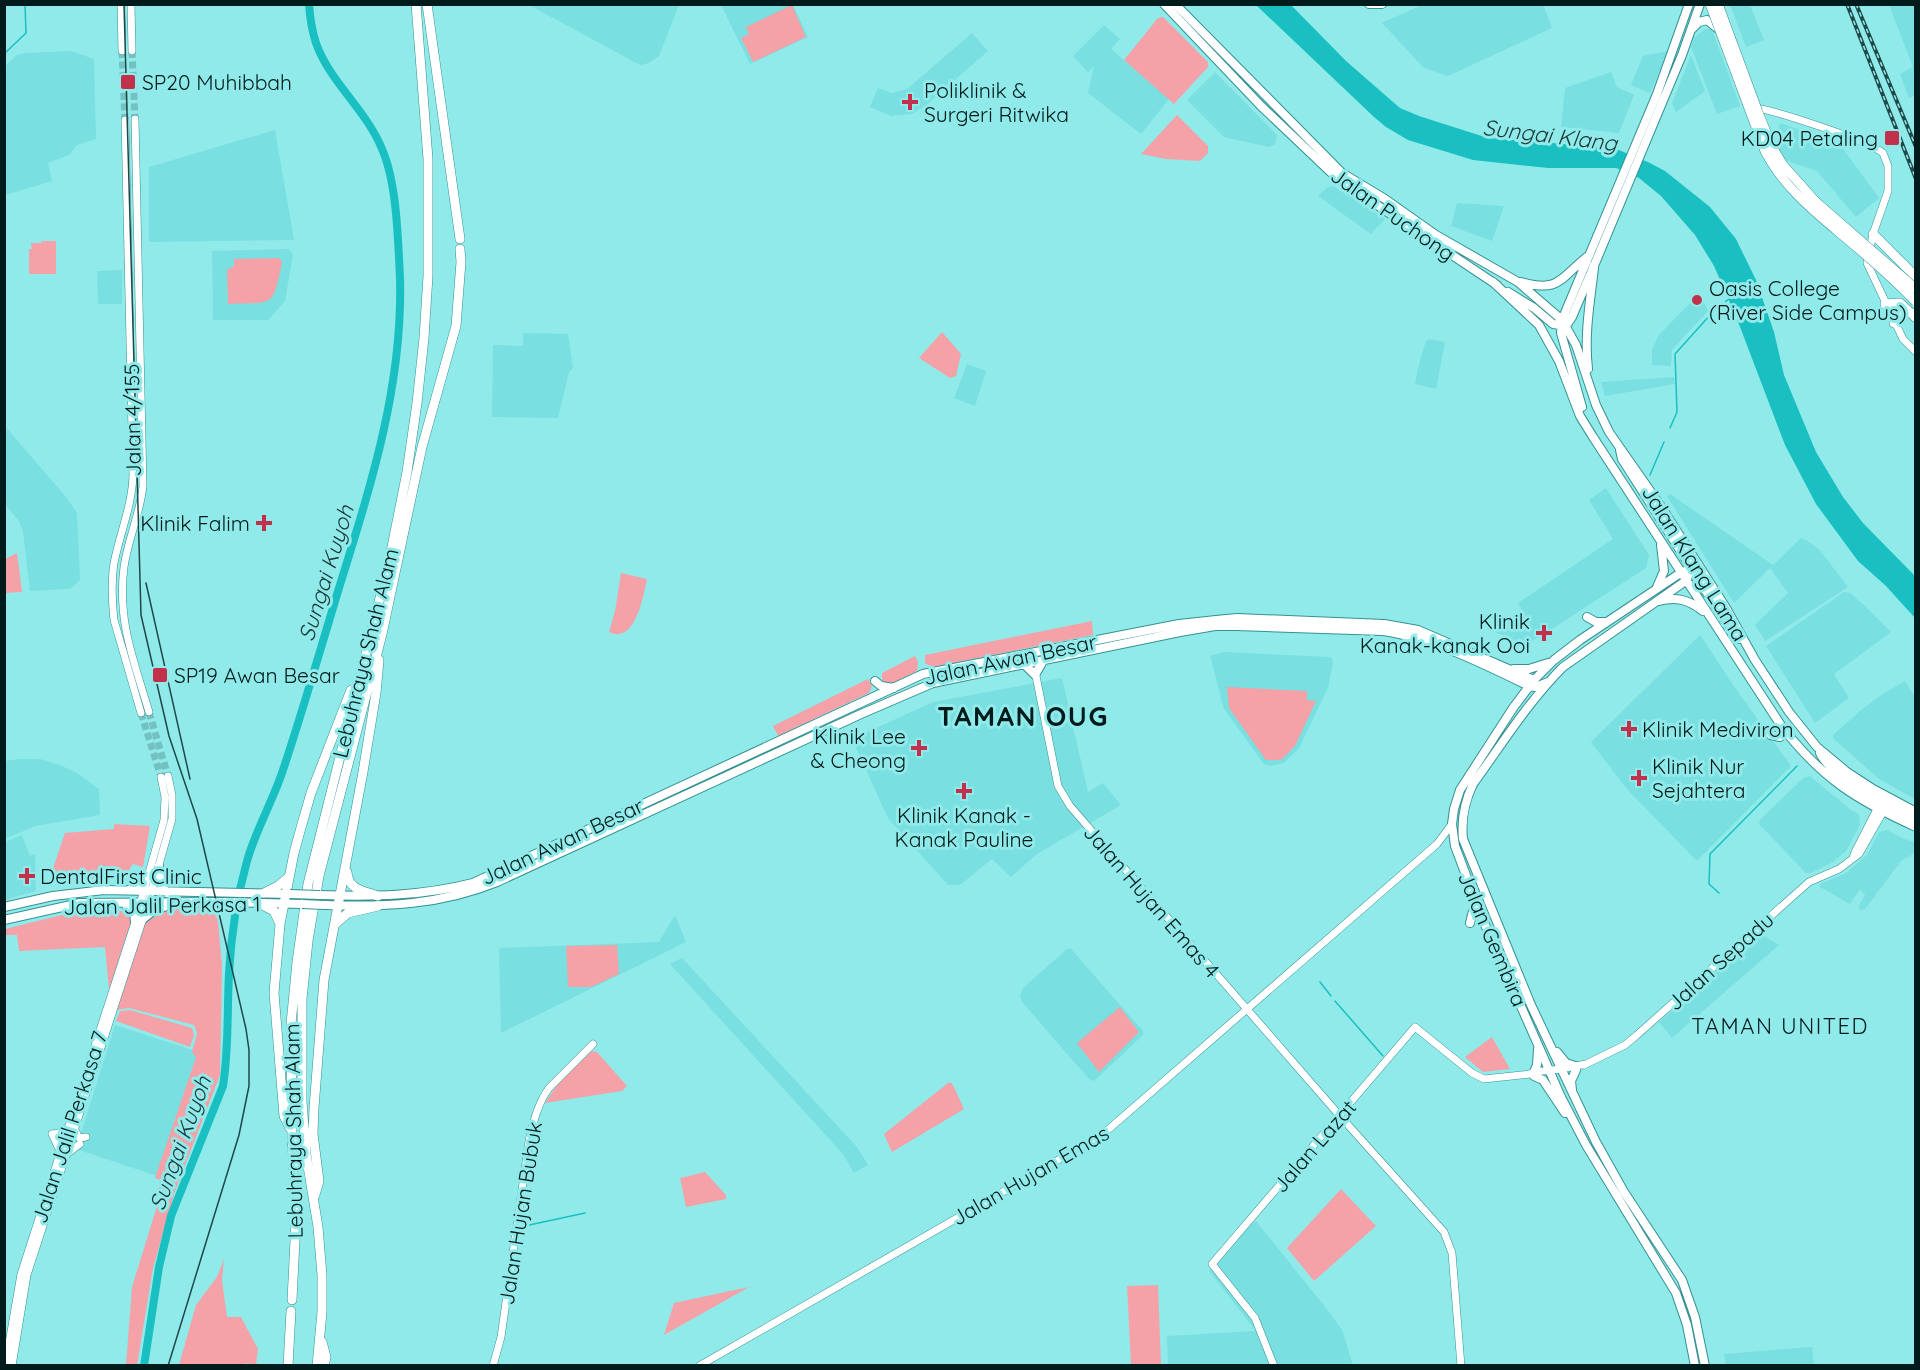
<svg xmlns="http://www.w3.org/2000/svg" width="1920" height="1370" font-family="Quicksand,sans-serif">
<style>
.built{fill:#79dfe0}
.green{fill:#f4a2a7}
.water{fill:#1ac0c1}
.lines{fill:none;stroke-linecap:round;stroke-linejoin:round}
.stream{stroke:#1ac0c1;stroke-width:1.5}
.river{stroke:#1ac0c1;stroke-width:8}
.minor-tunnel{stroke:#74c1c1;stroke-width:7;stroke-dasharray:7 3.5;stroke-linecap:butt}
.minor-casing{stroke:#349292;stroke-width:8}
.major-casing{stroke:#349292;stroke-width:10}
.highway-casing{stroke:#349292;stroke-width:10}
.minor{stroke:#fff;stroke-width:7}
.major{stroke:#fff;stroke-width:8}
.highway{stroke:#fff;stroke-width:9}
.tram{stroke:#1f4849;stroke-width:1.5}
.rail-casing{stroke:#1f4849;stroke-width:4}
.rail{stroke:#91eaea;stroke-width:1.5;stroke-dasharray:4.5;stroke-linecap:butt}
.major-bridge-casing{stroke:#349292;stroke-width:10;stroke-linecap:butt}
.highway-bridge-casing{stroke:#349292;stroke-width:10;stroke-linecap:butt}
.major-bridge{stroke:#fff;stroke-width:8}
.highway-bridge{stroke:#fff;stroke-width:9}
.poi-dot{fill:#c1314b;stroke:#91eaea;stroke-width:2}
.labels{text-anchor:middle;dominant-baseline:central;stroke-width:6;stroke-linejoin:round;paint-order:stroke}
.poi-label{font-size:21px;fill:#001b1c;stroke:#91eaea;text-anchor:start}
.street-label{font-size:21px;fill:#001b1c;stroke:#91eaea}
.water-label{font-size:22px;font-style:italic;fill:#183737;stroke:#91eaea}
.neighbourhood-label{font-size:22px;letter-spacing:1.5px;fill:#001b1c;stroke:#91eaea}
.district-label{font-size:27px;font-weight:bold;letter-spacing:1.5px;fill:#001b1c;stroke:#91eaea}
</style>
<rect width="100%" height="100%" fill="#91eaea"/>
<path class="built" d="M1543 4 1552 28 1448 76 1424 68 1382 23 1422 5Z
M529 5H679L659 56 649 63 640 65Z
M721 5H793L808 37 750 64Z
M1730 5H1750L1764 40 1746 47Z
M1889 5H1914L1915 9V95L1909 98 1900 74 1913 67Z
M1104 25 1120 39 1111 49 1169 99 1141 134 1088 93 1094 66 1088 72 1073 56Z
M1705 29H1712L1740 106 1717 114 1691 47 1694 38Z
M972 33 988 51 925 106 912 114 891 116 870 107 878 88 892 93 907 89Z
M71 51 94 59 96 139 77 145 69 155 48 163 52 181 5 195V66L17 55 25 53Z
M1668 51 1650 93 1631 85 1643 56Z
M1691 55 1705 91 1676 112 1672 103Z
M1215 72 1277 135 1275 144 1269 147 1224 137 1187 100Z
M1611 72 1617 87 1634 95 1619 133 1561 127 1565 88Z
M1780 123 1839 143 1879 198 1856 217 1817 171 1785 160 1776 144Z
M275 130 294 240 149 242V167Z
M1333 186 1385 219 1371 234 1318 196 1328 187Z
M1457 203 1504 206 1492 241 1451 226Z
M289 249 293 255 285 301 268 320H213L212 251Z
M122 270V304H98L97 271Z
M1700 293 1708 311 1672 350 1671 366 1652 365V350L1658 336Z
M523 333 568 334 573 368 569 372 558 418 492 417 493 345 523 346Z
M1429 339 1445 342 1436 389 1415 384 1419 364 1426 341Z
M967 364 986 371 975 406 954 398Z
M1674 377 1675 384 1605 396 1601 382Z
M4 425 66 497 77 513 80 580 70 589 30 591 23 531 18 520 5 504Z
M1606 488 1649 555 1646 568 1541 636 1524 645 1495 632 1499 626 1522 610 1518 603 1613 539 1589 500Z
M1670 494 1773 565 1801 538 1807 541 1819 549 1848 587 1765 641 1755 625 1788 593 1770 568 1734 603 1667 496Z
M1844 592 1850 593 1865 606 1890 631V633L1834 674 1849 698 1815 723 1766 646Z
M1699 636H1701L1731 682 1791 766 1697 861 1626 788 1591 742Z
M1224 652 1330 657 1332 659 1333 662 1328 688 1299 748 1284 763 1270 766 1264 764 1224 709 1210 656Z
M1062 678 1088 792 1103 783 1121 805 1037 854 1011 877 992 859 960 885H948L888 818 852 739 933 702Z
M1905 681 1915 697V799L1879 779 1833 738V735L1860 711 1878 697Z
M19 759H40L60 765 77 773 99 789 100 815 35 826 5 839V761Z
M1810 776 1851 810 1859 814 1860 825 1846 851 1833 862 1811 873H1806L1759 824 1760 820 1803 778Z
M1887 830 1904 839 1915 842V853L1901 861 1865 909 1861 910 1858 908 1865 895 1860 889 1850 904 1820 887V884L1846 873 1867 855 1879 832Z
M22 835 30 856 35 854 36 891 5 900V842Z
M675 915 686 942 501 1033 499 948 659 942Z
M1761 934 1779 945 1672 1038 1659 1022Z
M1067 949H1071L1143 1031V1035L1094 1081 1089 1079 1023 1003 1020 997 1023 988Z
M682 958 857 1147 868 1165 854 1173 843 1154 670 964Z
M115 1025 199 1052 160 1177 76 1149Z
M1256 1221 1326 1308 1342 1330 1353 1365H1168L1167 1336 1256 1331 1209 1271 1251 1223 1253 1224Z
M1812 1347 1814 1365H1726L1724 1354Z"/>
<path class="green" d="M792 5 806 37 753 62 741 38 749 34 746 27Z
M1163 17 1208 62V67L1174 104 1124 60 1158 18Z
M1177 115 1208 146V153L1200 161 1166 159 1141 154Z
M42 241H56V274H29V249H32L31 243H41Z
M279 258 282 262C273 309 273 302 228 304L227 270 234 266V259Z
M942 332 961 354 956 376 950 378 919 358Z
M17 553 22 592 5 593V559Z
M621 573 647 579C644 594 637 632 619 634 615 635 612 633 609 632L615 611Z
M1092 621 1093 635 932 667 925 663V655Z
M915 656 918 662 917 671 889 685 882 680V673Z
M868 679 872 686 869 693 778 736 773 726Z
M1227 687 1307 691V700L1316 701 1295 746 1281 760H1266L1229 708Z
M114 824 150 826 143 867 133 864 126 874 62 884 54 877 53 868 65 833 114 829Z
M212 908 218 921 222 966 220 1075 175 1191 153 1268 137 1365H126L132 1287 158 1203 155 1200 161 1180 155 1178 196 1057 192 1052 197 1033 194 1025 129 1008 116 1010 145 922 169 909Z
M123 911 132 919 109 990 105 947 19 951 17 935H5V929L70 913Z
M617 945 619 974 591 987H568L566 946Z
M1120 1007 1139 1032 1099 1072 1077 1043Z
M130 1010 192 1028 194 1035 190 1047 116 1021 120 1011Z
M1492 1037 1510 1069 1483 1072 1465 1057Z
M592 1051 597 1052 627 1086 622 1091 545 1103 561 1079Z
M948 1083H952L964 1109 892 1152 884 1134Z
M705 1172 726 1195V1199L686 1207 680 1178Z
M1341 1189 1376 1226 1314 1281 1287 1248Z
M224 1259 222 1280 227 1317H241L258 1349 256 1365 245 1363V1366L179 1365 196 1305 217 1277Z
M1158 1285 1161 1365H1131L1127 1286Z
M749 1287 664 1335 674 1303Z"/>
<path class="water" d="M1256 5H1291L1346 61 1400 108 1419 116 1488 138 1614 148 1648 162 1665 171 1710 207 1736 239 1756 280 1774 332 1784 375 1816 452 1843 497 1863 523 1915 576V618L1886 586 1858 561 1816 504 1785 445 1737 319 1714 266 1695 235 1661 196 1639 178 1616 168H1548L1473 160 1408 140 1386 127 1374 117Z"/>
<g class="lines">
<path class="stream" d="M4 54 26 33 25 4
M1670 428 1677 412 1675 354 1711 314 1731 297
M1650 475 1664 442
M1719 893 1709 884 1710 854 1797 766
M1320 982 1331 996
M1335 1001 1383 1056
M520 1227 585 1213"/>
<path class="river" d="M144 1366 159 1267 171 1216 223 1086C229 1049 227 1011 229 973 231 936 237 897 247 861 256 829 274 799 284 767 304 707 321 647 339 588 371 485 403 386 400 278 398 240 397 183 382 149 367 111 329 81 316 43 312 31 310 18 309 4"/>
<path class="minor-tunnel" d="M122 51 125 120
M132 51 135 119
M149 712 168 776
M141 713 161 777"/>
<defs>
<path id="minor" d="M121 4 122 51
M131 4 132 51
M1755 108C1775 110 1868 141 1883 153L1888 166V191L1873 234 1867 263 1903 339 1916 352
M135 119 143 486C140 514 128 539 124 567 117 621 134 661 149 712
M125 120 133 475C132 506 120 533 114 563 111 582 112 601 114 620L141 713
M1035 671 1058 786 1070 806 1340 1116 1444 1232 1452 1253 1461 1366
M1853 858 1855 852 1877 809
M1584 1065 1625 1045 1637 1035 1809 882 1839 869 1859 854 1883 812
M75 1130 79 1138 86 1137
M52 1134 61 1153
M52 1134 61 1133 70 1126
M68 1153 80 1144
M5 1366 21 1274 135 922 164 820 165 797 161 777
M12 1366 27 1275 148 903 172 819V795L168 776
M493 1366 501 1337 529 1141C533 1123 538 1103 549 1088L593 1044
M699 1366 1102 1135 1437 844 1452 824
M1274 1366 1255 1318 1212 1264 1415 1027 1472 1073 1484 1079 1530 1074 1534 1072 1561 1069 1586 1064"/>
<path id="major" d="M1164 4 1261 106 1338 179 1497 285
M1175 4 1342 173 1385 199 1436 235 1518 282 1562 320 1576 345 1596 405 1609 432 1660 505 1726 608 1755 660 1789 712 1817 747 1847 772 1873 789 1916 812
M1369 4H1382
M1692 29 1699 22 1707 20 1718 29
M1594 265 1591 273 1682 55 1700 4
M1493 282 1539 325 1559 361 1580 416 1593 437 1782 727C1823 779 1856 800 1916 827
M1521 282C1560 293 1560 278 1587 257
M1508 292 1534 308 1553 324 1566 326
M1566 326 1572 317 1590 275
M1588 369C1584 335 1590 302 1594 268
M1582 407 1561 333 1562 320 1657 94 1689 4
M1620 450 1622 459 1687 561 1689 567 1687 580
M1685 571 1694 574 1739 639
M1682 572 1580 640 1554 660 1534 680 1513 708 1460 790 1454 809 1452 824 1455 846 1482 918 1561 1097 1586 1145 1676 1293 1687 1325 1695 1366
M1687 580 1563 667C1528 702 1502 744 1473 784 1464 803 1461 819 1463 839L1531 1005 1596 1142 1624 1192 1682 1280 1695 1317 1705 1366
M1657 587 1664 571 1661 545
M1659 601C1676 596 1689 600 1703 611
M1587 617 1596 622H1606
M1025 665 1035 675 1043 661
M1514 669H1529L1548 663
M875 681 881 686 894 688
M1771 735 1780 737 1782 733V727
M1820 753C1832 779 1890 807 1916 819
M159 866 162 885 167 893
M131 889 141 885 148 876
M320 895C372 897 422 896 473 883L923 674 1179 624 1216 620 1237 618 1384 624 1418 630 1534 680
M124 903 134 913 135 922
M325 905C386 907 440 905 497 882L861 714 933 683 1180 632 1215 626H1237L1383 631C1432 638 1484 664 1529 686L1536 687 1548 682
M4 907 53 896 104 890 290 894
M143 919 153 911 169 905
M4 920 80 903 223 902 302 904
M1470 923 1475 903
M1557 1052 1566 1063 1575 1066
M1534 1072 1537 1065 1538 1049
M1534 1076 1543 1080 1565 1113
M1572 1090 1571 1081 1576 1070"/>
<path id="highway" d="M427 4 460 239
M1873 234 1916 277
M1885 304 1900 303 1916 318
M1894 323 1896 314 1899 312 1912 313
M347 872C348 890 364 891 378 896
M264 893 278 886 289 877
M257 902 274 911 280 924
M335 924 348 913 378 906
M290 1128 284 1116 274 993 280 924 294 853 302 824 311 793 351 690
M315 1195 319 1181 313 1134 314 1108 324 980 363 772 376 693 379 660
M292 1300 296 1221 292 1133 291 1024 297 962 308 884 389 562 407 472 417 403 424 338 428 276V159L416 4
M322 1342 326 1357 324 1366
M288 1366 291 1311
M317 1366 322 1312V1275L318 1227 306 1154 302 1101V999L308 941 319 876 382 634 422 447 456 326 461 262 460 249"/>
</defs>
<use href="#minor" class="minor-casing"/>
<use href="#major" class="major-casing"/>
<use href="#highway" class="highway-casing"/>
<use href="#minor" class="minor"/>
<use href="#major" class="major"/>
<use href="#highway" class="highway"/>
<path class="tram" d="M124 4 141 615 169 736 197 819 246 1029 249 1050V1086L239 1135 168 1366
M146 583 190 779"/>
<defs>
<path id="rail" d="M1847 4 1916 179
M1856 4 1916 147"/>
</defs>
<use href="#rail" class="rail-casing"/>
<use href="#rail" class="rail"/>
<defs>
<path id="major-bridge" d="M290 894 320 895
M302 904 325 905"/>
<path id="highway-bridge" d="M1710 4 1765 151C1784 188 1816 213 1847 239 1871 259 1894 279 1916 302
M1718 4 1758 112 1772 147 1783 165 1816 202 1916 289"/>
</defs>
<use href="#major-bridge" class="major-bridge-casing"/>
<use href="#highway-bridge" class="highway-bridge-casing"/>
<use href="#major-bridge" class="major-bridge"/>
<use href="#highway-bridge" class="highway-bridge"/>
</g>
<g class="poi-dot">
<rect x="120" y="74" width="16" height="16" rx="3"/>
<path d="M907 93h6v6h6v6h-6v6h-6v-6h-6v-6h6z"/>
<rect x="1884" y="130" width="16" height="16" rx="3"/>
<circle cx="1697" cy="300" r="6"/>
<path d="M261 514h6v6h6v6h-6v6h-6v-6h-6v-6h6z"/>
<path d="M1541 624h6v6h6v6h-6v6h-6v-6h-6v-6h6z"/>
<rect x="152" y="667" width="16" height="16" rx="3"/>
<path d="M1626 720h6v6h6v6h-6v6h-6v-6h-6v-6h6z"/>
<path d="M916 739h6v6h6v6h-6v6h-6v-6h-6v-6h6z"/>
<path d="M1636 769h6v6h6v6h-6v6h-6v-6h-6v-6h6z"/>
<path d="M961 782h6v6h6v6h-6v6h-6v-6h-6v-6h6z"/>
<path d="M24 867h6v6h6v6h-6v6h-6v-6h-6v-6h6z"/>
</g>
<g class="labels">
<g class="poi-label">
<text x="142" y="82">SP20 Muhibbah</text>
<text x="924" y="90">Poliklinik &amp;<tspan x="924" dy="24">Surgeri Ritwika</tspan></text>
<text x="1878" y="138" text-anchor="end">KD04 Petaling</text>
<text x="1709" y="288">Oasis College<tspan x="1709" dy="24">(River Side Campus)</tspan></text>
<text x="250" y="523" text-anchor="end">Klinik Falim</text>
<text x="1530" y="621" text-anchor="end">Klinik<tspan x="1530" dy="24">Kanak-kanak Ooi</tspan></text>
<text x="174" y="675">SP19 Awan Besar</text>
<text x="1642" y="729">Klinik Mediviron</text>
<text x="906" y="736" text-anchor="end">Klinik Lee<tspan x="906" dy="24">&amp; Cheong</tspan></text>
<text x="1652" y="766">Klinik Nur<tspan x="1652" dy="24">Sejahtera</tspan></text>
<text x="964" y="815" text-anchor="middle">Klinik Kanak -<tspan x="964" dy="24">Kanak Pauline</tspan></text>
<text x="40" y="876">DentalFirst Clinic</text>
</g>
<g class="street-label">
<text transform="translate(1393 214) rotate(35)">Jalan Puchong</text>
<text transform="translate(132 420) rotate(-91)">Jalan 4/155</text>
<text transform="translate(1695 563) rotate(58)">Jalan Klang Lama</text>
<text transform="translate(365 653) rotate(-76)">Lebuhraya Shah Alam</text>
<text transform="translate(1010 659) rotate(-12)">Jalan Awan Besar</text>
<text transform="translate(562 841) rotate(-25)">Jalan Awan Besar</text>
<text transform="translate(1152 901) rotate(49)">Jalan Hujan Emas 4</text>
<text transform="translate(162 905) rotate(-1)">Jalan Jalil Perkasa 1</text>
<text transform="translate(1493 939) rotate(67)">Jalan Gembira</text>
<text transform="translate(1720 961) rotate(-42)">Jalan Sepadu</text>
<text transform="translate(69 1127) rotate(-72)">Jalan Jalil Perkasa 7</text>
<text transform="translate(293 1131) rotate(-91)">Lebuhraya Shah Alam</text>
<text transform="translate(1314 1146) rotate(-49)">Jalan Lazat</text>
<text transform="translate(1030 1175) rotate(-30)">Jalan Hujan Emas</text>
<text transform="translate(520 1213) rotate(-81)">Jalan Hujan Bubuk</text>
</g>
<g class="water-label">
<text transform="translate(1550 135) rotate(7)">Sungai Klang</text>
<text transform="translate(326 573) rotate(-73)">Sungai Kuyoh</text>
<text transform="translate(180 1143) rotate(-70)">Sungai Kuyoh</text>
</g>
<g class="neighbourhood-label">
<text x="1780" y="1026">TAMAN UNITED</text>
</g>
<g class="district-label">
<text x="1023" y="716">TAMAN OUG</text>
</g>
</g>
<rect width="1920" height="1370" fill="none" stroke="#001b1c" stroke-width="12"/>
</svg>
